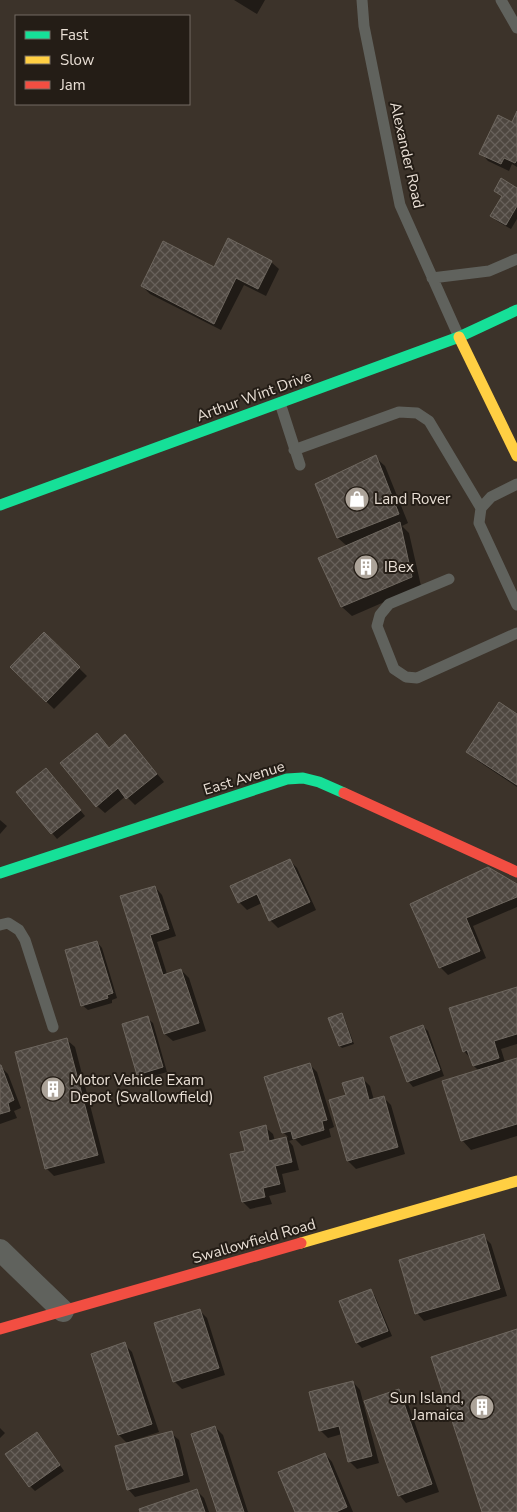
<svg xmlns="http://www.w3.org/2000/svg" width="517" height="1512" font-family="'Nunito Sans',sans-serif">
<style>
.shadow{fill:#0007}
.building{fill:url(#building-cross-hatch);stroke:#6e675f}
.lines{fill:none;stroke-linecap:round;stroke-linejoin:round}
.lane{stroke:#60625d;stroke-width:11}
.street{stroke:#60625d;stroke-width:22}
.fast{stroke:#16e098;stroke-width:11}
.slow{stroke:#ffcf43;stroke-width:11}
.jam{stroke:#f24e42;stroke-width:11}
.labels{text-anchor:middle;dominant-baseline:central;stroke-width:4;stroke-linejoin:round;paint-order:stroke}
.street-label{font-size:15px;fill:#e9dfd5;stroke:#241d16}
.poi-label{font-size:15px;fill:#e9dfd5;stroke:#241d16;text-anchor:start}
</style>
<defs>
<pattern id="building-cross-hatch" width="8" height="8" patternUnits="userSpaceOnUse" patternTransform="scale(1.25)"><rect width="8" height="8" fill="#4e4740"/><path d="M0 0l8 8M0 8l8-8" fill="none" stroke="#68615b"/></pattern>
</defs>
<rect width="100%" height="100%" fill="#3c332a"/>
<path class="shadow" d="M234 0H265L257 14Z
M517 114V167L512 164 509 171 488 161 481 153 512 123Z
M517 189V219L511 229 497 221 492 216 503 197 495 191Z
M271 262 279 269 266 296 244 285 221 330 150 294 142 286 214 268Z
M375 457 385 466 408 523 402 526 409 533 421 586 352 616 342 607 319 558 347 546 338 538 316 485Z
M44 634 87 676 54 709 11 667Z
M517 716V787L478 761 468 752Z
M132 744 164 782 135 805 126 796 105 813 97 806 109 749Z
M51 775 85 816 57 839 18 792Z
M0 820 7 826 0 834Z
M289 860 297 868 316 910 278 928 270 920 262 903 247 910 239 902 232 886Z
M517 885V907L473 926 486 958 448 975 440 967 412 905Z
M155 887 162 895 176 936 157 942 167 974 181 970 189 978 206 1031 173 1041 165 1034 122 897Z
M97 942 102 948 117 998 112 1000V1003L88 1010 82 1005Z
M517 988V1044L501 1049 505 1062 517 1059V1136L471 1150 462 1140 479 1071 474 1066 471 1059 464 1051Z
M342 1014 344 1017 354 1044 342 1048 340 1046Z
M147 1018 153 1023 167 1072 143 1079 138 1074Z
M423 1026 428 1031 444 1076 413 1087 408 1081Z
M67 1040 75 1047 105 1163 54 1176 46 1168Z
M309 1064 317 1072 334 1127 329 1129 331 1137 302 1146 295 1139 289 1141 293 1146 299 1170 282 1174 286 1192 269 1196 272 1204 250 1209 243 1202 246 1152 265 1127 273 1134 275 1141 288 1137 284 1133 266 1078Z
M0 1066 8 1074 21 1108 14 1111 17 1118 0 1124Z
M362 1078 370 1086 374 1100 383 1097 391 1105 405 1154 356 1169 348 1161 331 1101 348 1096Z
M483 1236 491 1244 507 1296 424 1321 417 1313Z
M370 1290 375 1296 392 1336 362 1348 357 1343 341 1302Z
M199 1310 207 1318 225 1375 182 1389 174 1381Z
M124 1344 132 1352 159 1432 132 1441V1443L171 1433 179 1440 190 1482 135 1497 128 1489V1444L119 1435 92 1354Z
M353 1382 360 1390 379 1463 357 1469 349 1461 342 1434 328 1438 320 1430Z
M399 1390 406 1398 439 1492 406 1503 399 1495Z
M215 1427 223 1435 248 1512H218Z
M0 1428 5 1433 0 1438Z
M37 1434 42 1439 64 1471 35 1491 30 1486Z
M325 1454 332 1462 353 1512H296Z
M196 1490 204 1498 209 1512H142Z"/>
<path class="building" d="M517 111V160L515 163 504 158 501 164 479 154 498 115 512 122Z
M501 178 517 188V206L506 225 490 216 502 196 494 191Z
M228 238 272 261 258 289 236 278 214 324 141 286 163 241 214 267Z
M376 455 399 514 337 538 315 484Z
M400 522 412 577 341 607 318 558Z
M44 632 80 667 46 702 10 667Z
M499 702 517 714V785L466 752Z
M97 733 109 748 125 734 157 774 126 799 118 788 96 807 60 763Z
M46 768 81 810 51 834 16 792Z
M290 859 310 902 269 921 257 894 238 903 230 886Z
M488 867 517 884V897L466 918 480 951 439 968 410 904Z
M155 886 169 929 150 935 163 975 181 969 199 1023 164 1034 120 896Z
M97 941 113 993 107 995 108 998 81 1006 65 950Z
M517 987V1034L494 1041 499 1058 473 1066 467 1050 463 1052 449 1008Z
M342 1013 352 1042 339 1046 328 1018Z
M148 1016 163 1067 137 1075 122 1024Z
M423 1025 440 1070 407 1082 390 1037Z
M67 1038 98 1155 45 1169 15 1052Z
M517 1058V1124L461 1141 442 1081Z
M310 1063 327 1120 322 1121 324 1130 293 1139 291 1131 282 1133 264 1077Z
M0 1065H1L14 1100 8 1103 10 1111 0 1114Z
M363 1077 369 1100 384 1096 398 1147 347 1161 329 1100 346 1095 342 1083Z
M266 1125 269 1141 286 1137 292 1162 275 1166 280 1184 263 1188 265 1197 242 1202 230 1154 245 1151 240 1132Z
M484 1234 500 1289 415 1314 399 1260Z
M371 1289 388 1331 356 1343 339 1301Z
M200 1309 219 1368 173 1382 154 1323Z
M517 1329V1512H482L431 1357Z
M125 1342 152 1424 118 1435 91 1354Z
M353 1381 372 1456 348 1462 339 1426 319 1431 309 1392Z
M399 1389 432 1484 398 1496 364 1401Z
M215 1426 244 1512H217L191 1434Z
M172 1431 183 1475 127 1490 115 1446Z
M37 1432 60 1465 29 1487 5 1454Z
M325 1453 347 1507 336 1512H295L278 1472Z
M197 1489 205 1512H140L139 1509Z"/>
<g class="lines">
<path class="lane" d="M362 0 364 26 400 205 459 337
M501 0 517 28
M432 278 489 271 517 259
M280 403 300 465
M294 450 399 412 417 413 429 421 481 508
M517 484 491 497 481 508 479 523 517 605
M449 579 389 604 380 615 377 626 394 669 406 677 417 678 517 633
M0 925 8 923 19 930 25 940 53 1027"/>
<path class="street" d="M0 1250 63 1311"/>
<path class="fast" d="M0 505 459 337 517 310
M0 873 287 779 303 778 319 782 344 793"/>
<path class="slow" d="M459 337 517 456
M301 1243 517 1181"/>
<path class="jam" d="M344 793 517 872
M0 1329 301 1243"/>
</g>
<defs>
<symbol id="shop-disc" viewBox="-11 -11 22 22"><circle r="9.5" fill="#aca399" stroke="#241d16"/><path d="M-5-2.5h2.3a2.7 3.5 0 0 1 5.4 0H5L5.5 6h-11ZM-1.5-2.5h3a1.5 2.3 0 0 0-3 0Z" fill="#fff"/></symbol>
<symbol id="building-disc" viewBox="-11 -11 22 22"><circle r="9.5" fill="#aca399" stroke="#241d16"/><path d="M-4-6H4V6H1V3H-1V6H-4ZM-2.5-4.3h1.7v1.8h-1.7ZM.8-4.3h1.7v1.8H.8ZM-2.5-1h1.7V.8h-1.7ZM.8-1h1.7V.8H.8Z" fill="#fff"/></symbol>
</defs>
<g fill-rule="evenodd">
<use href="#shop-disc" x="343" y="485" width="28" height="28"/>
<use href="#building-disc" x="352" y="553" width="28" height="28"/>
<use href="#building-disc" x="39" y="1075" width="28" height="28"/>
<use href="#building-disc" x="468" y="1393" width="28" height="28"/>
</g>
<g class="labels">
<g class="street-label">
<text transform="translate(407 155) rotate(77)">Alexander Road</text>
<text transform="translate(254 396) rotate(-20)">Arthur Wint Drive</text>
<text transform="translate(244 778) rotate(-17)">East Avenue</text>
<text transform="translate(254 1241) rotate(-16)">Swallowfield Road</text>
</g>
<g class="poi-label">
<text x="374" y="499">Land Rover</text>
<text x="384" y="567">IBex</text>
<text x="70" y="1080">Motor Vehicle Exam<tspan x="70" dy="17">Depot (Swallowfield)</tspan></text>
<text x="464" y="1398" text-anchor="end">Sun Island,<tspan x="464" dy="17">Jamaica</tspan></text>
</g>
</g>
<rect x="15" y="15" width="175" height="90" fill="#241d16" stroke="#736b62"/>
<rect x="25" y="31" width="25" height="8" fill="#16e098" stroke="#736b62"/>
<text x="60" y="40" font-size="15" fill="#e9dfd5">Fast</text>
<rect x="25" y="56" width="25" height="8" fill="#ffcf43" stroke="#736b62"/>
<text x="60" y="65" font-size="15" fill="#e9dfd5">Slow</text>
<rect x="25" y="81" width="25" height="8" fill="#f24e42" stroke="#736b62"/>
<text x="60" y="90" font-size="15" fill="#e9dfd5">Jam</text>
</svg>
